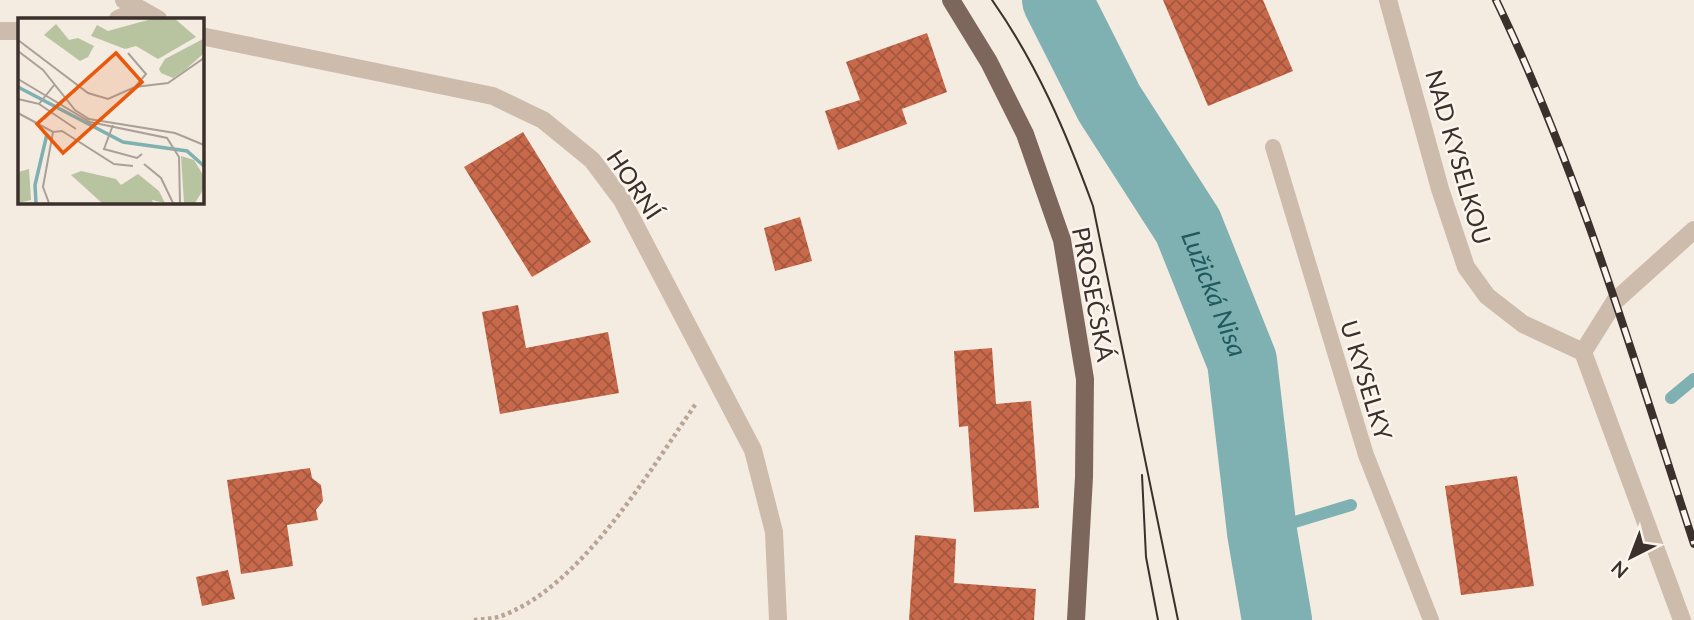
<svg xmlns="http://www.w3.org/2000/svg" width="1694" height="620" font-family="Lato,sans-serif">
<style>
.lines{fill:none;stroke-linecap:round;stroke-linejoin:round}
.stream{stroke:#7fb0b2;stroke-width:12}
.river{stroke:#7fb0b2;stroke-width:70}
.building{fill:url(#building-cross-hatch)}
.path{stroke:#b9a596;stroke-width:4.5;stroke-dasharray:3.5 3.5;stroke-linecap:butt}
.service{stroke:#cdbbac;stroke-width:16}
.minor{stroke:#cdbbac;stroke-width:18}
.primary{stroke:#7d675c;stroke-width:18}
.tram{stroke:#3b302b;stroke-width:2}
.rail-casing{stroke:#3b302b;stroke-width:8}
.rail{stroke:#fbf5ee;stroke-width:5;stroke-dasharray:16;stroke-linecap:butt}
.labels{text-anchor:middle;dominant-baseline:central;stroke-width:5;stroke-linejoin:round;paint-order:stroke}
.street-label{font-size:24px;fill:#3b302b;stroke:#fbf5ee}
.water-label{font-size:26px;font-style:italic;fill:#1f5a5e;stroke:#fbf5ee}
.inset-river{fill:none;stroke:#7fb0b2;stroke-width:3.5}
.inset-road{fill:none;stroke:#aaa098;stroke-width:2}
.view{fill:#e8590c;fill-opacity:0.15;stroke:#e8590c;stroke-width:3.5}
.inset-edge{fill:none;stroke:#3b302b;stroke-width:3.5}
</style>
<defs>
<pattern id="building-cross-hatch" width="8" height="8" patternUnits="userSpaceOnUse" patternTransform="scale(1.75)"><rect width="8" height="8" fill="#c8694b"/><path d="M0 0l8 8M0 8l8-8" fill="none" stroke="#a4573f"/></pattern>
</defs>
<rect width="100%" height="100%" fill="#f4ebe1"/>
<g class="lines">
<path class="stream" d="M1671 398 1694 379
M1262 532 1351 505"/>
<path class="river" id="s1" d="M1057 0 1109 103 1188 226 1242 361 1262 532 1277 620"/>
</g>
<path class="building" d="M1163 0H1263L1293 71 1208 106Z
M927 33 947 92 902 109 907 124 838 150 825 111 860 100 846 62Z
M523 132 591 242 532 277 464 167Z
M800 217 812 261 775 271 764 228Z
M518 305 526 348 608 332 619 393 500 414 482 312Z
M992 348 996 404 1031 401 1039 508 974 512 968 426 959 427 954 351Z
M310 468 312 478 321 485 323 501 316 510 318 520 287 525 293 566 241 574 227 480Z
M1517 476 1534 586 1461 595 1445 486Z
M915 535 956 539 954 583 1036 589 1034 620H909Z
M228 570 235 599 202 606 196 577Z"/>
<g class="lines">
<path class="path" d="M474 620C483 619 493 619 501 616 582 587 650 470 697 402"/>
<path class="service" d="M1273 147 1366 455 1431 620"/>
<path class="minor" d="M124 0 158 19
M1388 0 1440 189 1466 267 1487 296 1523 324 1583 352 1682 620
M118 19 138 10
M0 31H19
M201 36 493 96 543 120 592 160 622 200 753 450 774 532 778 620
M1583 352 1615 301 1694 230"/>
<path class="primary" d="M951 0 989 62 1025 134 1062 240 1085 379 1084 477 1076 620"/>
<path class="tram" d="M992 0C1037 64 1066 132 1093 206L1178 620
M1142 475 1146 557 1158 620"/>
<defs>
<path id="rail" d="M1496 0C1580 174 1634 360 1694 544"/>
</defs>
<use href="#rail" class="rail-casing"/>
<use href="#rail" class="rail"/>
</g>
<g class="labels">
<g class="street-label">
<text transform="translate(1459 157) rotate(74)">NAD KYSELKOU</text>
<text transform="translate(635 184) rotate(56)">HORNÍ</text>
<text transform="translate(1094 294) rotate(79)">PROSEČSKÁ</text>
<text transform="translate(1367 380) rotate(73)">U KYSELKY</text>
</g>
<g class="water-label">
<text stroke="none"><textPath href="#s1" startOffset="334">Lužická Nisa</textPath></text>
</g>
</g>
<g transform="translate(18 18)">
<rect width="186" height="186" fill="#f4ebe1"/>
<path d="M137 0H156L178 19 140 41 118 28 107 31 73 18 79 7 90 13ZM38 6 51 22 60 20 76 28 70 39 62 43 26 17ZM185 21V36L167 52 155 60 143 55 141 51 147 41ZM163 138 176 142 185 157V172L177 185H166ZM11 151 13 182 0 185V154ZM63 153 98 161 103 167 120 156 141 173 147 185 134 182 135 185H84L53 157Z" fill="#b8c4a0"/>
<path class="inset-river" d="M0 69 105 124 169 133 186 148M18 185 17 167 29 116"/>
<path class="inset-road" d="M0 22 70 75 90 81 117 69 150 65 186 40M0 33 25 52 57 92 71 101 157 115 186 127M110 35 128 56 117 69M0 61 72 104 149 120 161 139 162 185M0 81 21 86 37 66M21 86 58 111M0 95 35 114 44 113 96 146 115 148M95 107 86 131 119 140 124 136M126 146 143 160 155 185M31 185 25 169 35 114"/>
<path class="view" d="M98 35 124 64 45 135 19 106Z"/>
<rect width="186" height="186" class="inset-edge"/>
</g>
<g transform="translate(1631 557) rotate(222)" stroke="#fbf5ee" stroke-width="5" paint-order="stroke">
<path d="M0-5L12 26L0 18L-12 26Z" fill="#3b302b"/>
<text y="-10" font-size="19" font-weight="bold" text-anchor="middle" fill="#3b302b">N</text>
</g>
</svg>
